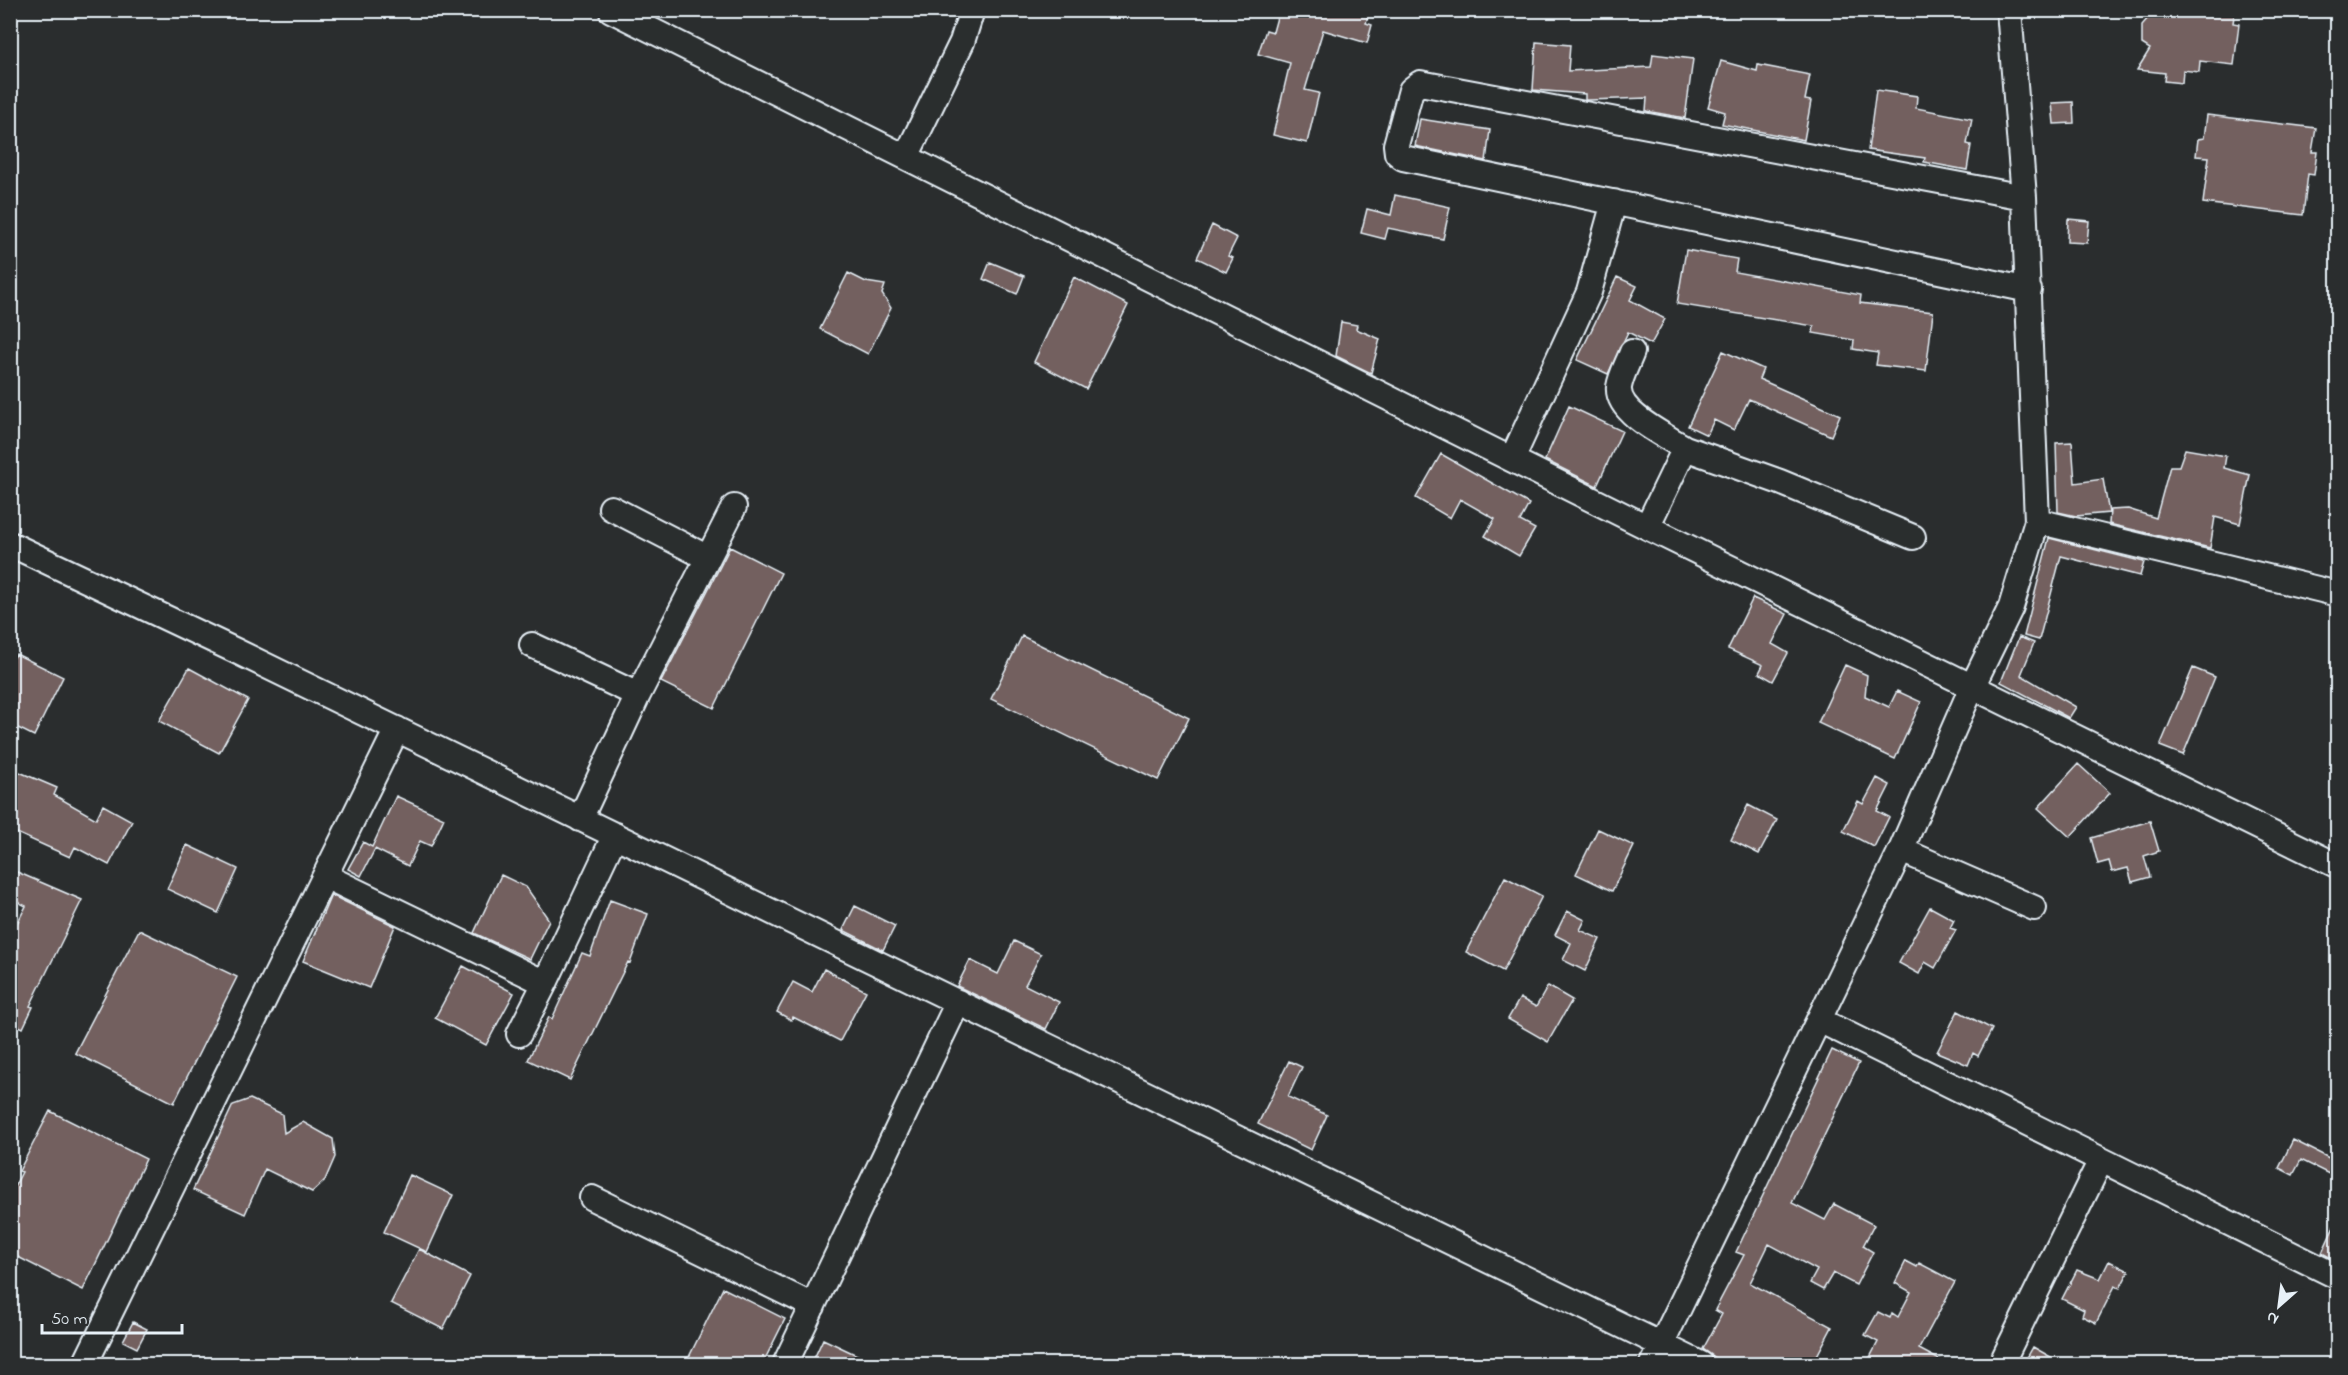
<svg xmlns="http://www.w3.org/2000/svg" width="2348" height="1375" font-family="'Indie Flower',sans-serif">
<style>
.building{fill:#73605e;stroke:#e8f1f8;stroke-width:1.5}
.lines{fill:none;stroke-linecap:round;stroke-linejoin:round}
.minor-casing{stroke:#e8f1f8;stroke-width:28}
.minor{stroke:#2a2d2e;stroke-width:24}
</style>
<rect width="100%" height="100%" fill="#2a2d2e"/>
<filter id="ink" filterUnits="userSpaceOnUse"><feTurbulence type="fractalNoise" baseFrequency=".0167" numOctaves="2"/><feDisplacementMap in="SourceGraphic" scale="12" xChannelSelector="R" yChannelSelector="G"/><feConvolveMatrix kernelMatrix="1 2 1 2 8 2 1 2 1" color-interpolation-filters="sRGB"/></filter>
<g filter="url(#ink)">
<path class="building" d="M1279 10 1332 13 1333 10H1351L1368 15 1366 23 1372 25 1367 43 1323 30 1305 90 1319 93 1307 143 1273 135 1290 63 1258 54 1266 30 1273 32Z
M2155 10H2235L2233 23 2239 24 2234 65 2200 61 2199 72 2183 70 2182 83 2164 81 2165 73 2137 70 2150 49 2142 44V25Z
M1536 42 1570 45 1568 71 1651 67 1653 54 1693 59 1685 118 1646 111 1647 98 1589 100H1585V94L1533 90Z
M1721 61 1757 71 1758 65 1810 75 1805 100 1811 101 1804 140 1722 124 1725 112 1708 107Z
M1876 90 1917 96 1916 108 1972 119 1967 144 1971 145 1967 170 1924 162 1925 158 1868 150Z
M2073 102 2074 123 2054 124 2052 103Z
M2207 115 2316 128 2312 152H2317L2314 175 2308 174 2303 215 2203 203 2209 157 2196 156 2198 139 2204 138Z
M1420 119 1490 130 1486 161 1415 146Z
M1395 195 1450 207 1443 239 1388 228 1385 239 1361 233 1367 209 1391 215Z
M2068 219 2089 221 2087 243 2067 242Z
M1212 225 1237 238 1228 256 1233 258 1226 272 1197 258Z
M1686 250 1737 259 1735 272 1861 295 1860 303 1933 312 1926 371 1876 365 1878 353 1853 349 1854 340 1813 333 1814 326 1677 304Z
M990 262 1024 276 1017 294 983 279Z
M848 273 866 282 885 285 882 294 891 308 868 354 820 329Z
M1074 277 1128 305 1086 389 1034 362Z
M1617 277 1637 286 1630 300 1665 319 1651 344 1628 332 1608 374 1577 360Z
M1341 322 1357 325 1356 329 1380 339 1371 373 1336 356Z
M1723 351 1763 369 1759 379 1840 415 1831 436 1749 399 1734 430 1714 420 1707 435 1688 426Z
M1569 406 1622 431 1597 486 1545 460Z
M2072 442 2075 483 2103 479 2109 513 2076 516 2058 512 2056 443Z
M2185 449 2226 456 2224 468 2250 475 2240 524 2215 517 2210 548 2109 524 2110 510 2128 509 2156 518 2170 466H2179Z
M1441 454 1529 504 1520 521 1535 529 1519 556 1485 536 1495 519 1460 499 1450 518 1416 498Z
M2049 538 2144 562 2140 576 2061 556 2039 640 2024 636Z
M730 547 781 573 714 708 661 682Z
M1753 598 1787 614 1772 644 1788 653 1773 681 1759 673 1763 665 1728 649Z
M1022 636 1189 718 1158 780 991 699Z
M2019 637 2034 643 2021 675 2076 707 2069 718 2001 682Z
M16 654 63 677 34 736 10 724V664Z
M1845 665 1867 675 1865 696 1889 707 1897 691 1921 702 1895 759 1818 723Z
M189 668 248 700 219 753 159 721Z
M2193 668 2215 677 2183 755 2160 746Z
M2078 764 2110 793 2070 837 2038 808Z
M10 768 57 788 54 795 96 819 103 805 132 821 109 865 75 847 70 857 10 830Z
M1877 778 1890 785 1877 811 1889 817 1874 847 1843 831 1858 801 1863 804Z
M396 796 444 818 431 846 420 841 408 866 375 849 361 876 348 869 363 842 372 847Z
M1748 805 1777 820 1759 854 1731 840Z
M2150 821 2159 851 2144 856 2150 877 2132 882 2128 868 2112 872 2109 861 2098 864 2091 838Z
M1598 829 1634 846 1612 891 1576 874Z
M187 845 238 869 218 913 167 889Z
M10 869 82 900 30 1006 33 1007 23 1028 10 1022V937L26 906 10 898Z
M501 875 526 887 549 920 530 959 474 933Z
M1505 877 1542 896 1503 971 1466 952Z
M331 895 395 926 369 988 303 961Z
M610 900 648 914 630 963 628 962 570 1080 528 1060 549 1017 552 1019 582 953 590 956Z
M855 906 895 926 883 950 843 930Z
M1930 907 1954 920 1950 928 1956 930 1935 968 1925 962 1919 974 1899 963Z
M1567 911 1585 920 1580 930 1600 939 1585 971 1563 960 1571 943 1555 935Z
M139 930 237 977 174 1103 75 1053Z
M1014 941 1041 954 1025 985 1059 1002 1046 1029 957 986 970 960 998 974Z
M463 966 514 993 486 1045 435 1018Z
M824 969 866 991 840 1041 793 1017 791 1020 777 1012 793 982 812 992Z
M1548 986 1572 1000 1548 1042 1508 1019 1520 998 1536 1007Z
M1958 1011 1992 1029 1978 1056 1973 1053 1968 1065 1937 1052Z
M1832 1050 1859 1063 1792 1203 1825 1220 1834 1204 1874 1225 1863 1246 1873 1252 1856 1285 1833 1273 1823 1290 1810 1283 1817 1270 1769 1244 1750 1283 1832 1327 1812 1365H1726L1703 1349 1722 1314 1715 1310 1744 1255 1736 1252Z
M1289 1061 1302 1067 1288 1097 1327 1115 1311 1150 1258 1124Z
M250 1099 282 1114 284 1133 303 1122 333 1139 335 1157 325 1180 312 1192 265 1169 245 1214 193 1190 233 1105Z
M50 1111 146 1159 83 1290 10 1253V1195L22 1172 19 1171Z
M2293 1140 2337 1162V1178L2301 1160 2293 1175 2279 1168Z
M410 1175 453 1195 427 1252 384 1232Z
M2337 1220V1261L2322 1253Z
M419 1249 470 1276 443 1329 391 1303Z
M1906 1261 1917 1267 1919 1263 1955 1282 1919 1349 1949 1365H1866L1878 1342 1865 1335 1878 1312 1890 1318 1892 1313 1898 1317 1911 1292 1895 1283Z
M2109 1261 2129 1271 2120 1288 2115 1286 2096 1323 2082 1316 2084 1310 2062 1299 2077 1270 2100 1279Z
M723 1288 785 1319 762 1365H685Z
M133 1322 147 1329 137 1348 123 1341Z
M823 1339 878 1365H811Z
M2033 1347 2065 1365H2023Z"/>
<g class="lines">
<defs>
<path id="minor" d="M611 10 1647 527 2338 866
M906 157 962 42 972 10
M2024 197 1420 83 1411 90 1396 145 1397 153 1403 158 2029 290
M1632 352C1628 363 1621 375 1619 387 1616 413 1666 436 1685 448
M1512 459 1589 292 1614 202
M611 508 708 558
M2037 521 2338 594
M1647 527 1685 448 1780 482 1913 537
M10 544 236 651 1701 1364
M532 645 638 695
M580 819 638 695 734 507
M1901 850 2034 908
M325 876 545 983 615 835
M1819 1020 2338 1277
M519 1034 545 983
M592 1198 813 1306
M85 1364 397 729
M785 1364 958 1002
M1652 1364 1901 850 1972 687 2011 607 2037 521 2024 197 2009 10
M2001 1364 2101 1160"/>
</defs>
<use href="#minor" class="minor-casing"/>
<use href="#minor" class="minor"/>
</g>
</g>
<rect width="2348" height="1375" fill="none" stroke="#2a2d2e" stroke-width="36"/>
<rect x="18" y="18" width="2312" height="1339" fill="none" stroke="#e8f1f8" stroke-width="2" filter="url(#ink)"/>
<g transform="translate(2279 1306) rotate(208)" stroke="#2a2d2e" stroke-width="4.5" paint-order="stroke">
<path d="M0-4.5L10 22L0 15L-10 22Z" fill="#e8f1f8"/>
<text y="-9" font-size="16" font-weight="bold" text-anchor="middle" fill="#e8f1f8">N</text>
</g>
<path d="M42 1324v9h140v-9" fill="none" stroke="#e8f1f8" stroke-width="3"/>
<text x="51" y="1324" font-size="18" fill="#e8f1f8" stroke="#2a2d2e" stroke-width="4.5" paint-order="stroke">50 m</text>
</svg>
